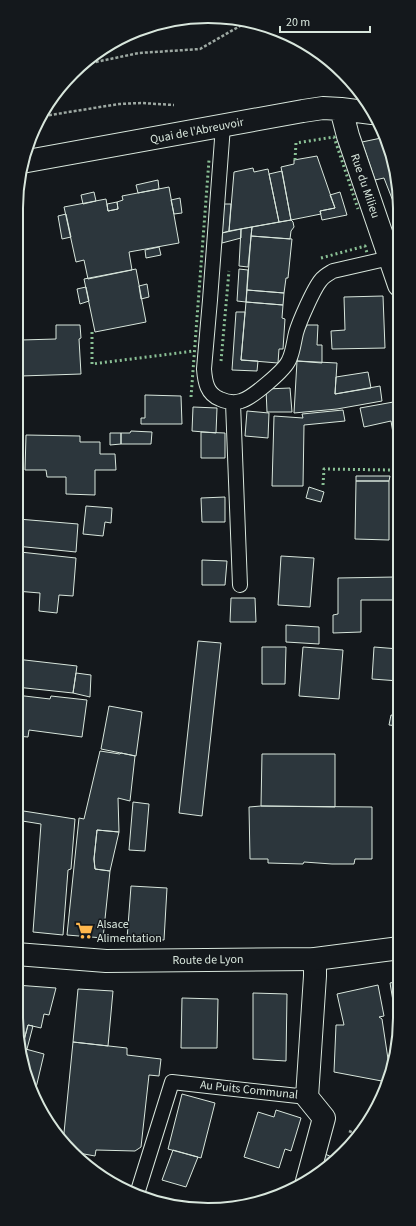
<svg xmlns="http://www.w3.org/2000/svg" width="416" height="1226" font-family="'Source Sans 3',sans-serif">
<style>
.building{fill:#2c363c;stroke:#d8e6dc}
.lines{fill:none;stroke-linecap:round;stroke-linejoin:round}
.lane-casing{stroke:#d8e6dc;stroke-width:16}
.street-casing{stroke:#d8e6dc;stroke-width:24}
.secondary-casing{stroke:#d8e6dc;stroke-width:24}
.path{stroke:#9da8a2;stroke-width:2.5;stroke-dasharray:3 2;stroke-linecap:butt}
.lane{stroke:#14181c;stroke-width:14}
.street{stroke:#14181c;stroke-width:22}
.secondary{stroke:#14181c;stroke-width:22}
.hedge{stroke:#8ac095;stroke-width:3;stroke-dasharray:2 3;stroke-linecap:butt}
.labels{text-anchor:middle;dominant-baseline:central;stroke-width:3;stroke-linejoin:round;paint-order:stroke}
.street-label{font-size:12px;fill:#d8e6dc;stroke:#14181c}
.poi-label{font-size:12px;fill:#d8e6dc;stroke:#14181c;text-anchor:start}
.rim{fill:none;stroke:#d8e6dc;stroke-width:2}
</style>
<rect width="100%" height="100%" fill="#14181c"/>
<path class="building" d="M386 137 398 183V214L384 178 375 180 362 142Z
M317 156 335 208 320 211 321 214 291 220 281 167 294 164V160Z
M253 168 254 172 268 169 279 222 229 231 234 172Z
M282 171 291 220 279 222 269 174Z
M158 180 159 189 138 193 136 185Z
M169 187 179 243 129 252 132 270 88 279 84 260 76 262 64 207 106 199 108 211 118 209 117 202 123 200 122 196Z
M94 192 96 201 83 204 81 195Z
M340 192 347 215 322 220 320 211 335 208 330 195Z
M180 198 182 213 174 214 171 200Z
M117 202 118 209 108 211 107 204Z
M224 204H231L229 231 222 233Z
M66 214 71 237 62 239 58 216Z
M291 220 293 222 294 227 291 231 290 239 251 236 252 227Z
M252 227 248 267 239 266 241 229Z
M241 229V238L222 243V233Z
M251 236 292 239 288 278H286L284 293 247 290Z
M159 247 161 255 146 258 145 250Z
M136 269 146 322 95 332 84 279Z
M239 269 248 270 246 302 237 301Z
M147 284 149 297 141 299 139 286Z
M86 287 89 301 80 304 77 289Z
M247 290 284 293 283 305 246 302Z
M383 296 385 348 332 349 331 331 345 330 344 297Z
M246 302 283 305 282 318 285 319 283 349H279L278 363 241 360Z
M236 312H245L241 360 258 361 257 371 232 370Z
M56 325H80L81 338 79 339 81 374 21 376V340L56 339Z
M307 325H318L317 345H322V363L297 361 298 342Z
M297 361 337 363 335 394 380 386 382 401 337 409 294 413Z
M368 372 371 388 335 394 336 377Z
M290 388 292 412H267L266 389Z
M145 395 181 396 182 424H141V418H145Z
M399 401V438L394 439 391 421 364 427 360 408Z
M193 407 217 408 216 433 192 431Z
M343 410 345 421 304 425 303 486H272L274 416 303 418 302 414Z
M247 411 269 413 268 438 245 436Z
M131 431 152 432 151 444H121V433H130Z
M201 432 225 433V458H201Z
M110 433H121V444L110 445Z
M26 435 80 436V442H100V454H115L116 470H95V495L66 494V477H47L46 470H25Z
M356 476H390L389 481H356Z
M356 481H389V540L355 539Z
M309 487 324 492 321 502 306 498Z
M225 497V522H202L201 498Z
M86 506 112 508 111 523 105 522 103 536 83 534Z
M18 519 78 524 76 552 16 546Z
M20 552 76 558 73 596 59 595 57 613 39 611 40 593 16 591Z
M281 556 314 558 310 607 278 605Z
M202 560 227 561 225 585H202Z
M395 577V600H361V632L333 633V615L338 614V578Z
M231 598H255L256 622H230Z
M286 625 319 627V644L286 642Z
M198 641 221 643 202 816 179 813 191 703Z
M262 647H286L285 684H262Z
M303 647 343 650 339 699 299 696Z
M374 647 399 649V681L372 679Z
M16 659 77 666 73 693 16 687Z
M76 673 91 675 90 697 73 693Z
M16 695 50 699 51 696 87 700 82 737 29 730 28 737 16 736Z
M109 706 142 712 136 756 101 749Z
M391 715 399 716V726L389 725Z
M100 751 120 754 121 753 135 756 130 801 118 798 119 832 97 830 94 859 95 869 110 871 103 938 67 935 79 818 84 819Z
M262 754H335V807L261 806Z
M133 802 149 804 145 851 129 850Z
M261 806 372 807V859H355L354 864H332L304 862 303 864 268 863V859H250L249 807Z
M17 810 75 819 71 869 68 870 63 935 33 932 41 824 16 820Z
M97 830 119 832 110 871 95 869 94 859Z
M131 886 167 888 164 940 127 939Z
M400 981V1018L398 1031 390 983Z
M16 985 56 988 49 1015 44 1014 41 1028 28 1025 22 1048 16 1018Z
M378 985 384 1016 379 1017 382 1019 388 1059 394 1060V1067L387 1082 334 1072 336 1025H344L337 994Z
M78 989 113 991 108 1046 73 1042Z
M253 993 287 994 286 1061 253 1059Z
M182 998 218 999 217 1048H181Z
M28 1025 33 1026 27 1049 22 1048Z
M73 1042 127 1048V1055L161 1059 159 1076 149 1075 141 1147 135 1151 96 1150 95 1156 73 1152 63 1143Z
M22 1048 44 1054 35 1092 30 1091Z
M182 1094 215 1103 201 1158 168 1149Z
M276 1110 301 1118 291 1151 285 1149 279 1168 244 1157 258 1112 274 1117Z
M173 1150 198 1157 186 1187 162 1180Z
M325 1154 334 1158 317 1175Z"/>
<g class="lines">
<defs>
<path id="lane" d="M223 126 210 300 204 369C205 382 207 394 220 399 227 402 235 403 241 401 252 398 285 370 289 360 293 352 294 341 296 333 299 322 314 288 321 280 324 276 328 274 333 271L390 258
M233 403 240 585
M137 1194 172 1082 307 1097"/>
<path id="street" d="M341 109 348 136 399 285
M22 162 303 111 323 108 341 109 372 113
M307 1181 324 1118 307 1097 315 976V959"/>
<path id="secondary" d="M16 954 106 961 315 959 400 948"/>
</defs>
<use href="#lane" class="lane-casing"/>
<use href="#street" class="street-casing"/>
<use href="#secondary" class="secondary-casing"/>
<path class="path" d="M86 64 139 53 200 49 247 22
M44 116 119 104 141 103 174 105
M349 1131 358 1135"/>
<use href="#lane" class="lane"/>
<use href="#street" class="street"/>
<use href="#secondary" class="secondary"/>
<path class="hedge" d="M295 160 296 143 334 137 358 209
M321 258 365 246 367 253
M92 332V364L194 351
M221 361 229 271
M191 397 209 160
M323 485 324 469 392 470"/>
</g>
<defs>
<symbol id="supermarket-bare" viewBox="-9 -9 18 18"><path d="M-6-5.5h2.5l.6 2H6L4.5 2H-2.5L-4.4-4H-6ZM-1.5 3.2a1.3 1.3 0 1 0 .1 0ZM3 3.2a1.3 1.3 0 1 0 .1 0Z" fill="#ffb74d" stroke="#14181c" stroke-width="2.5" paint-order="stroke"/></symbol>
</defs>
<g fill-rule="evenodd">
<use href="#supermarket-bare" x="72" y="918" width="25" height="25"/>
</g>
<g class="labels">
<g class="street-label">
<text transform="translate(197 131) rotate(-11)">Quai de l'Abreuvoir</text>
<text transform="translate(365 186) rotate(71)">Rue du Milieu</text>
<text transform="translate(208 960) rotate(-1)">Route de Lyon</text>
<text transform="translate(249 1090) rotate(6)">Au Puits Communal</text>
</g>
<g class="poi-label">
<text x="97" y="924">Alsace<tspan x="97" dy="14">Alimentation</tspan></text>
</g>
</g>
<path d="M0 0H416V1226H0ZM208 23H208A185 185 0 0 1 393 208V1018A185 185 0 0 1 208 1203H208A185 185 0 0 1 23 1018V208A185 185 0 0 1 208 23Z" fill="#14181c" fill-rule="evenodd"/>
<path class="rim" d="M208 23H208A185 185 0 0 1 393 208V1018A185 185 0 0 1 208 1203H208A185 185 0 0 1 23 1018V208A185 185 0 0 1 208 23Z"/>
<path d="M280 26v6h90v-6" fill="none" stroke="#d8e6dc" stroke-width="2"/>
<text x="286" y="26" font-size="12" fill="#d8e6dc" stroke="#14181c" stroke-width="3" paint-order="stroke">20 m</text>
</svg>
